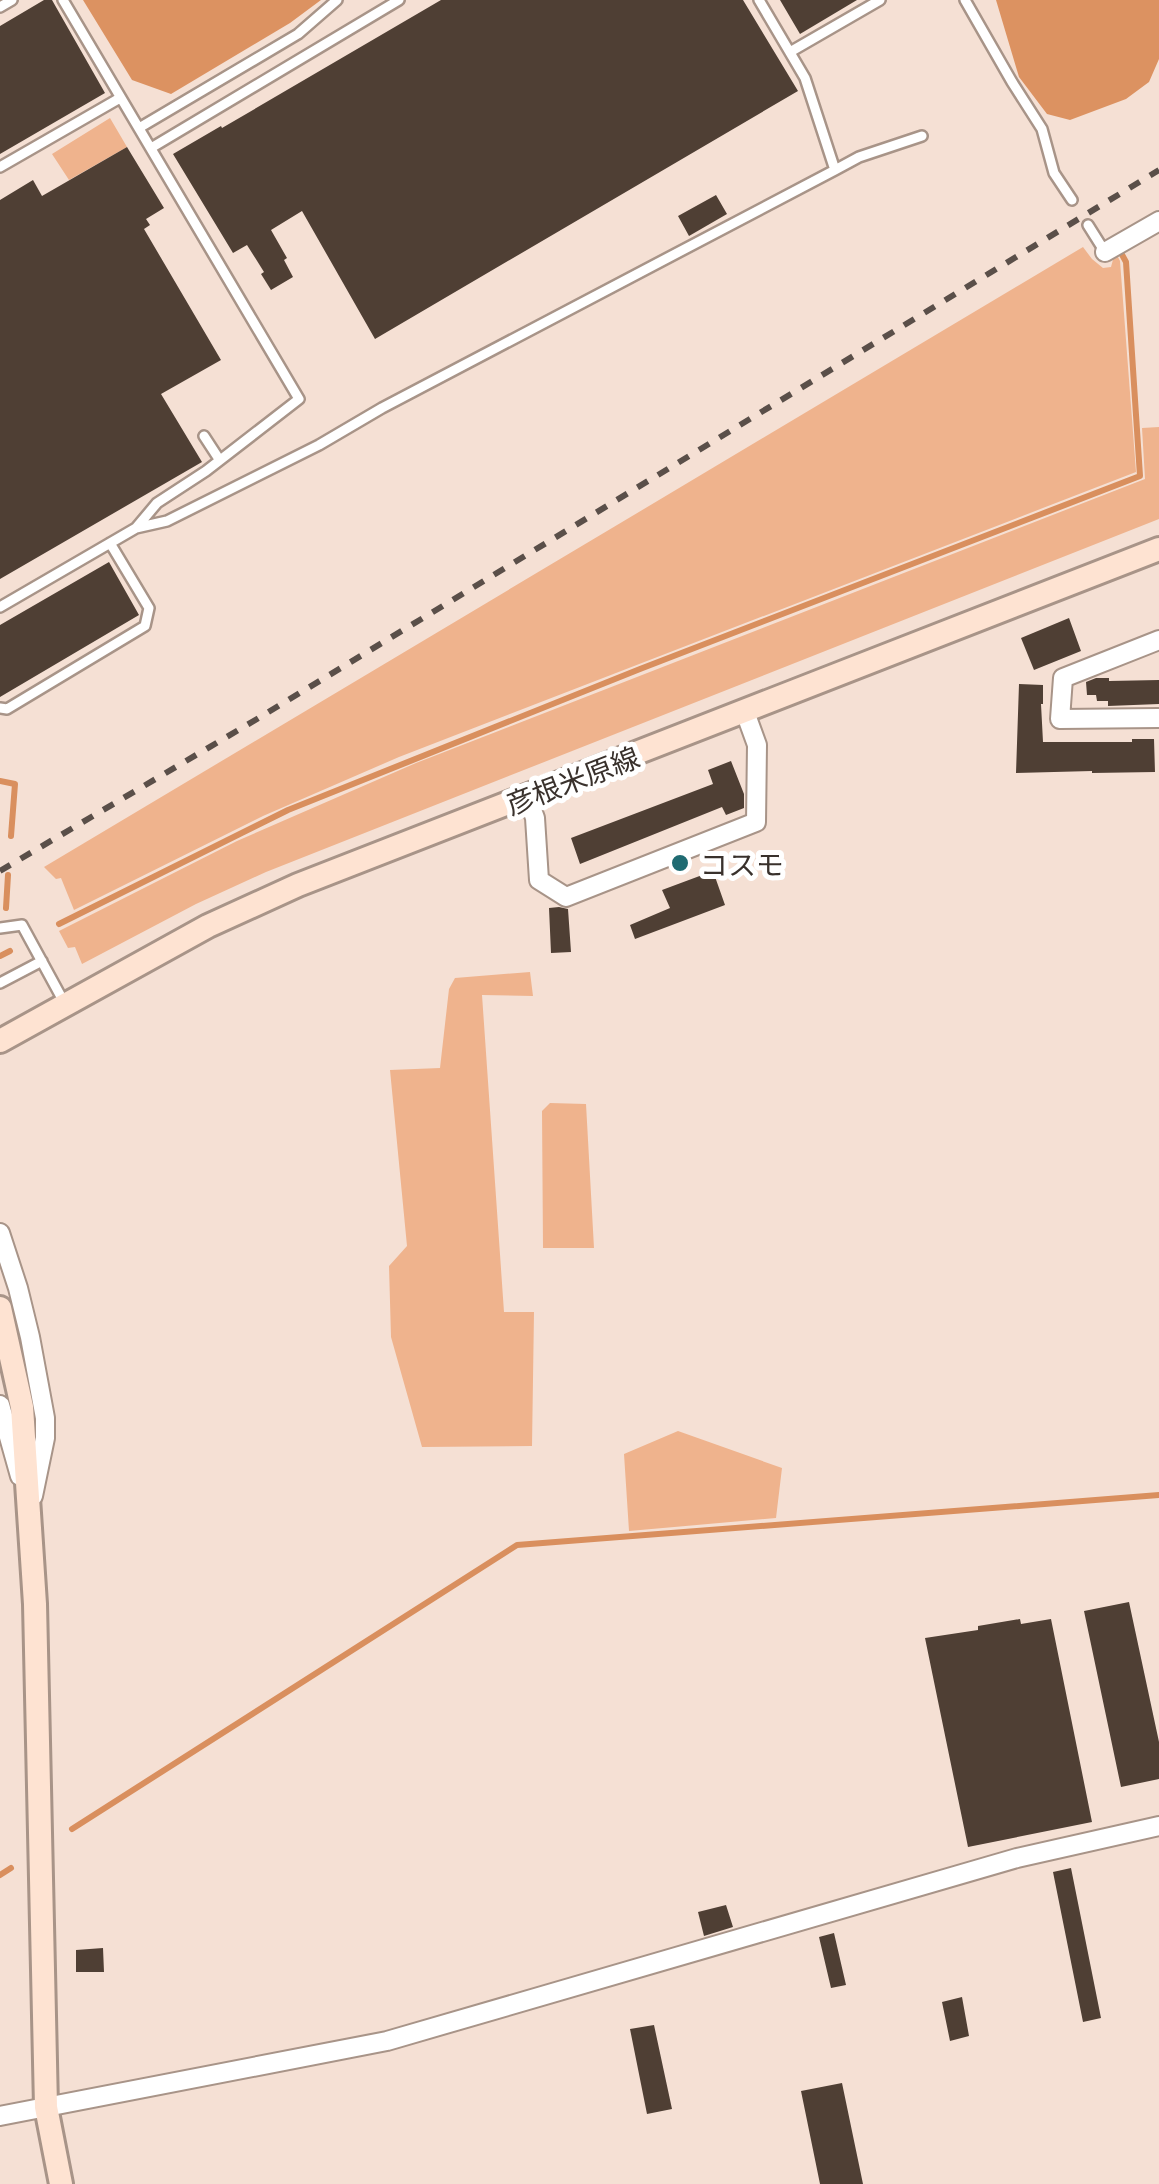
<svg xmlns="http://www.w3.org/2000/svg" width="1159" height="2184" font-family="Georgia,'Noto Sans JP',serif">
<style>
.green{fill:#efb38d}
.forest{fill:#dc9261}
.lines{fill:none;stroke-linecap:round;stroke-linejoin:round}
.stream{stroke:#d98f5e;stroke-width:6}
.building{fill:#4f3f34}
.lane-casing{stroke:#a89488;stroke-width:14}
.street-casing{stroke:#a89488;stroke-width:22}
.secondary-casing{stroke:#a89488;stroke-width:28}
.lane{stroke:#fff;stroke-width:9}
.street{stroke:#fff;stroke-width:18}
.secondary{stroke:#fee3d2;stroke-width:22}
.rail{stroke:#5a4f49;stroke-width:6;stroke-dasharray:12 12;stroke-linecap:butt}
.poi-dot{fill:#1f6b72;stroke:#fff;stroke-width:4}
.labels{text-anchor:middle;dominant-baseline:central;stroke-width:10;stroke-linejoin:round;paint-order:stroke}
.street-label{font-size:28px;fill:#39312c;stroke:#fff}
.poi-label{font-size:28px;fill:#39312c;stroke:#fff;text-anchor:start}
</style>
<rect width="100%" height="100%" fill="#f5e0d4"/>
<path class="green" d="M110 118 127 147 69 180 52 154Z
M1083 247 1092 259 1103 268 1111 267 1114 256 1117 255 1120 261 1136 472 399 757 263 816 74 910 61 878 56 879 44 867Z
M1159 427V519L266 872 196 904 82 964 75 947 68 948 59 931 237 841 416 763 1145 479 1142 428Z
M530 972 533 996 482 995 504 1312H534L532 1446 422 1447 391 1337 389 1266 407 1246 390 1070 440 1068 449 989 455 978Z
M550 1103 586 1104 594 1248H543L542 1111Z
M678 1431 782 1468 776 1518 629 1531 624 1454Z"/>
<path class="forest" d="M83 0H321L290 23 171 94 132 80Z
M996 0H1159V59L1149 82 1126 99 1070 120 1047 114 1019 77Z"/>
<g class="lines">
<path class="stream" d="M0 781 15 784 11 836
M6 908 8 875
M59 924 288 810 640 669 1140 476 1126 262 1120 251
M0 956 10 951
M72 1829 517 1545 1159 1495
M0 1875 11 1868"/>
</g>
<path class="building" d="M44 0H52L105 93 0 154V26Z
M441 0H743L798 91 375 339 302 211 271 230 287 258 284 260 293 277 271 290 261 274 264 272 247 245 233 253 173 154 221 126 222 128Z
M780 0H857L800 34Z
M127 147 164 208 146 219 150 225 144 229 221 360 161 394 202 462 0 579V200L33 180 42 196Z
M716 195 727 214 689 236 678 216Z
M109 562 139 615 0 697V625Z
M1069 618 1081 651 1034 670 1021 638Z
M1096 678H1109V681L1159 680V704L1108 706V701H1097L1096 695H1087L1086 682Z
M1019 684 1043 685V704H1041L1043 742H1132V739H1154L1155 772 1092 773V771L1016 773Z
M731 761 744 794V808L726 815 722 807 580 864 571 838 713 784 708 770Z
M713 871 725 905 635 939 630 925 670 908 662 890Z
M559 907 568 909 571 952 551 953 549 908Z
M1129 1602 1159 1742V1779L1121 1787 1084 1611Z
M1020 1619 1021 1624 1051 1619 1092 1822 968 1847 925 1638 978 1630V1626Z
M1071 1868 1101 2018 1083 2022 1053 1872Z
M726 1905 733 1927 704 1936 698 1912Z
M834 1933 846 1985 831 1988 819 1937Z
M103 1948 104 1972H76V1950Z
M962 1997 969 2036 950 2041 942 2002Z
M654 2025 672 2109 647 2114 630 2029Z
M842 2083 863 2184H820L801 2091Z"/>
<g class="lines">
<defs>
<path id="lane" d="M63 0 299 399 206 471 157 503 136 528
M759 0 805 78 835 170
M965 0 1012 82 1042 129 1054 173 1072 200
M0 7 12 0
M790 52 880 0
M139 128 298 34 337 0
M151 148 399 0
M0 167 120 98
M1088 225 1105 252
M204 436 219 459
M0 607 136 528 167 521 319 445 382 408 835 170 859 157 922 136
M0 708 7 709 145 626 149 608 110 543
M0 928 22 925 65 1004
M0 983 42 961"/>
<path id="street" d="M1105 252 1159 221
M1159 640 1063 678 1060 719 1159 718
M527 796 535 818 539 880 566 897 756 822 757 745 745 712
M0 1233 18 1288 30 1337 45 1418V1438L33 1496
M0 1405 20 1476
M0 2116 387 2041 1017 1858 1159 1826"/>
<path id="secondary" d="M0 1041 208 926 298 885 1159 549
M0 1308 22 1407 35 1604 46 2107 61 2184"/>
</defs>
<use href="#lane" class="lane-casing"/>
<use href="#street" class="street-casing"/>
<use href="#secondary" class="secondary-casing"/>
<use href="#lane" class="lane"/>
<use href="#street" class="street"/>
<use href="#secondary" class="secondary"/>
<path class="rail" d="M0 871 257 719 1159 170"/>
</g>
<circle class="poi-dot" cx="680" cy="863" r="10"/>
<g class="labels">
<g class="street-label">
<text transform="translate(572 779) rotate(-21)">彦根米原線</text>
</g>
<g class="poi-label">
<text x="700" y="863">コスモ</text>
</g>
</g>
</svg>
